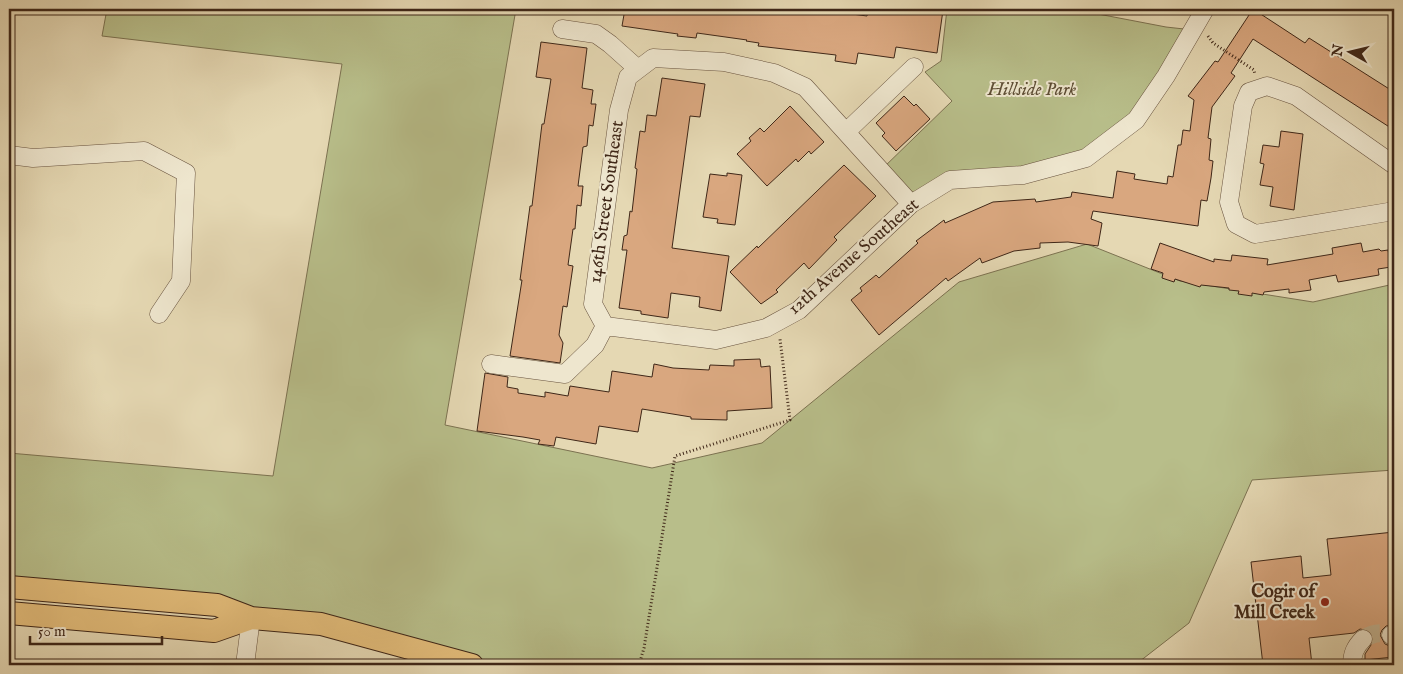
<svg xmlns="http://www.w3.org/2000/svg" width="1403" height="674" font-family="'IM FELL English',serif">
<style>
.green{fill:#b8be8a;stroke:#7c7251}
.building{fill:#d9a77f;stroke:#3f2718}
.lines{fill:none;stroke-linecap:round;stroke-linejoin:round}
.minor-tunnel{stroke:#c4b594;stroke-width:18;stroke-dasharray:18 9;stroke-linecap:butt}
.minor-casing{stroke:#68533f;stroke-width:19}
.major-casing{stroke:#3f2718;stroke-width:24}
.path{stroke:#3f2718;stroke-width:3;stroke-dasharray:1 2.5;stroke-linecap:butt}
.minor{stroke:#eee6ce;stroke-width:18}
.major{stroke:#e2bc7a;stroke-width:22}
.poi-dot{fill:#8f2418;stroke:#eee6ce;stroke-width:2}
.labels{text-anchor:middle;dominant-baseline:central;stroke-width:4;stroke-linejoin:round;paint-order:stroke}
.park-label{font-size:18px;font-style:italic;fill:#5d4d34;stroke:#eee6ce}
.street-label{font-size:18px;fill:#3f2718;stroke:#eee6ce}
.poi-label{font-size:18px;font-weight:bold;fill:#3f2718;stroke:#eee6ce;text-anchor:end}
</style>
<rect width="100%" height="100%" fill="#e5d8b3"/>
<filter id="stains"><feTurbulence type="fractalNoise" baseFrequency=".004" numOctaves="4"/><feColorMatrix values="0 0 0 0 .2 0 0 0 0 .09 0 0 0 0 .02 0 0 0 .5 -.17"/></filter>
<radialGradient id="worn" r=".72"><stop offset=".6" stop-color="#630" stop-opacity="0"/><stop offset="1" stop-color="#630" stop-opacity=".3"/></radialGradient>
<path class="green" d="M107 9H516L445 425 652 468 762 443 959 282 1087 244 1180 281 1313 302 1394 284V470L1252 480 1189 623 1135 665H465L251 618 9 587V453L273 476 342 64 102 36Z
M947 9H1072L1166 27 1193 30 1136 120 1086 158 950 180 911 204 881 170 952 101 925 72 941 61Z"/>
<path class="building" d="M625 9H822V10L867 16 868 9H891L908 11 909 9 943 10 937 53 896 47 894 58 858 53 856 64 835 61 836 55 758 46 759 43 746 41 747 40 697 33 696 38 677 36 678 34 622 26Z
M1253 9 1305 43 1309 38 1394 92V130L1253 39 1231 73 1235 76 1212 107 1208 138 1211 139 1209 160 1213 161 1211 178 1207 201 1201 200 1198 226 1093 211 1091 219 1102 223 1098 246 1068 242 1040 243V248L1014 251 982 263 980 258 948 281 946 278 879 335 851 300 862 291 860 288 876 275 879 278 918 243 916 241 944 220 945 223 993 202 1035 199 1036 202 1071 197 1072 192 1113 198 1117 171 1135 174 1134 179 1167 184 1168 176 1173 177 1178 145H1181L1183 130 1190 131 1194 100 1188 96 1215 61 1218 62Z
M541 42 587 48 582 88 593 90 591 104H596L593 126 589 125 587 146 583 147 578 186H583L581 206 577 205 575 229H573L568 265 573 266 567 307 563 306 559 335 563 343 560 363 510 356 522 280H520L530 206H532L542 124H544L551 79 536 77Z
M662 78 705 84 700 117 690 116 672 248 729 256 721 311 699 307 700 297 671 293 668 318 641 314V311L619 308 627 250H622L624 236 627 235 630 211 632 212 637 169 635 168 640 131 645 132 647 115 656 116Z
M904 96 914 106 916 104 930 119 896 151 882 136 885 133 876 123Z
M790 106 824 142 811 154 809 151 798 162 796 159 767 186 737 154 751 141 749 138 760 128 764 132Z
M1281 131 1303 134 1294 210 1270 206 1273 187 1260 185 1264 164 1260 163 1263 145 1279 147Z
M844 165 876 196 834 237 837 240 809 269 804 263 776 290 778 292 761 304 730 272 757 246 758 248Z
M727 173 742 175 735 225 717 223 718 219 703 217 710 174 727 176Z
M1160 243 1214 262V259L1231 261 1232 255 1268 259 1267 265 1333 254 1332 248 1361 243 1363 252 1379 249 1381 251 1388 250 1391 267 1378 269 1379 275 1338 282 1336 275 1309 280 1311 290 1289 293V289L1264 292 1263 295 1252 293V296L1238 294 1239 291 1229 290V288L1201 285 1200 287 1175 279 1174 282 1162 278 1163 273 1151 269Z
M760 359 761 367 770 366 772 408 727 411V420L691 419V417L642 409 638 432 599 426 596 444 556 437 554 446 538 444 540 440 523 437 477 431 485 373 508 377 507 387 518 389V393L545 397V392L568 396 570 386 609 392 612 371 652 377 654 364 673 368 709 370 710 365 734 366V360Z
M1394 532V625L1386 626 1382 630 1380 635 1385 644 1392 647 1393 657 1365 660V654L1373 642V636L1370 631 1360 629 1354 633 1309 638 1312 665H1263L1251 562 1301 556 1303 578 1331 575 1327 539Z"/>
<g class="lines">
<path class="minor-tunnel" d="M1363 639C1373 633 1380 632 1391 635"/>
<defs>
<path id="minor" d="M562 29 596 34 610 44 638 69
M846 132 914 67
M9 155 33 158 144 151 186 173 181 281 159 314
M1394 165 1296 96 1267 86 1249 92 1243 106 1229 202 1236 224 1255 234 1394 211
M605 326 716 340 766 328 799 310 911 204 950 180 1023 175 1086 158 1136 120 1166 76 1205 9
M605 326 593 304 619 110 628 77 653 58 724 62 774 73 805 87 911 204
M491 364 565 374 595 345 605 326
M1391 635 1394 637
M245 665 251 618
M1352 665C1352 654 1355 647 1363 639"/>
<path id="major" d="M9 587 217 605 251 618 321 624 472 665
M9 613 214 631 251 618"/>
</defs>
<use href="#minor" class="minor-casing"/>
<use href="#major" class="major-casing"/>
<path class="path" d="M1208 36 1213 43 1254 70 1255 74
M639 665 644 648 675 456 790 420 780 339"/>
<use href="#minor" class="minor"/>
<use href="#major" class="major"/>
</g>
<circle class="poi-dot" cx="1325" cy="602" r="5"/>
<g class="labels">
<g class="park-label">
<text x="1032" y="90">Hillside Park</text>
</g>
<g class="street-label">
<text transform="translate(607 202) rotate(-82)">146th Street Southeast</text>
<text transform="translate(854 257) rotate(-41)">12th Avenue Southeast</text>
</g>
<g class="poi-label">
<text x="1315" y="592">Cogir of<tspan x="1315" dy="21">Mill Creek</tspan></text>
</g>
</g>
<rect width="1403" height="674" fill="none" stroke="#e5d8b3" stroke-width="30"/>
<rect x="10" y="10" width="1383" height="654" fill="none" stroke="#3f2718" stroke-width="2.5"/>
<rect x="15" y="15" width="1373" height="644" fill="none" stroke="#3f2718"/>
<g transform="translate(1350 52) rotate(278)" stroke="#eee6ce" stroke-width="4" paint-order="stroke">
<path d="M0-4L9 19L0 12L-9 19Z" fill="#3f2718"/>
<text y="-8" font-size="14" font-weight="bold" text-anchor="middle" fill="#3f2718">N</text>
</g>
<path d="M30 636v8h132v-8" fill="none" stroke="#3f2718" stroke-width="2.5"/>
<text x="38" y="636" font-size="15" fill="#3f2718" stroke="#eee6ce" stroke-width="4" paint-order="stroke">50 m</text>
<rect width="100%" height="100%" filter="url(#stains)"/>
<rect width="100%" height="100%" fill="url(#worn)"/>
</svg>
